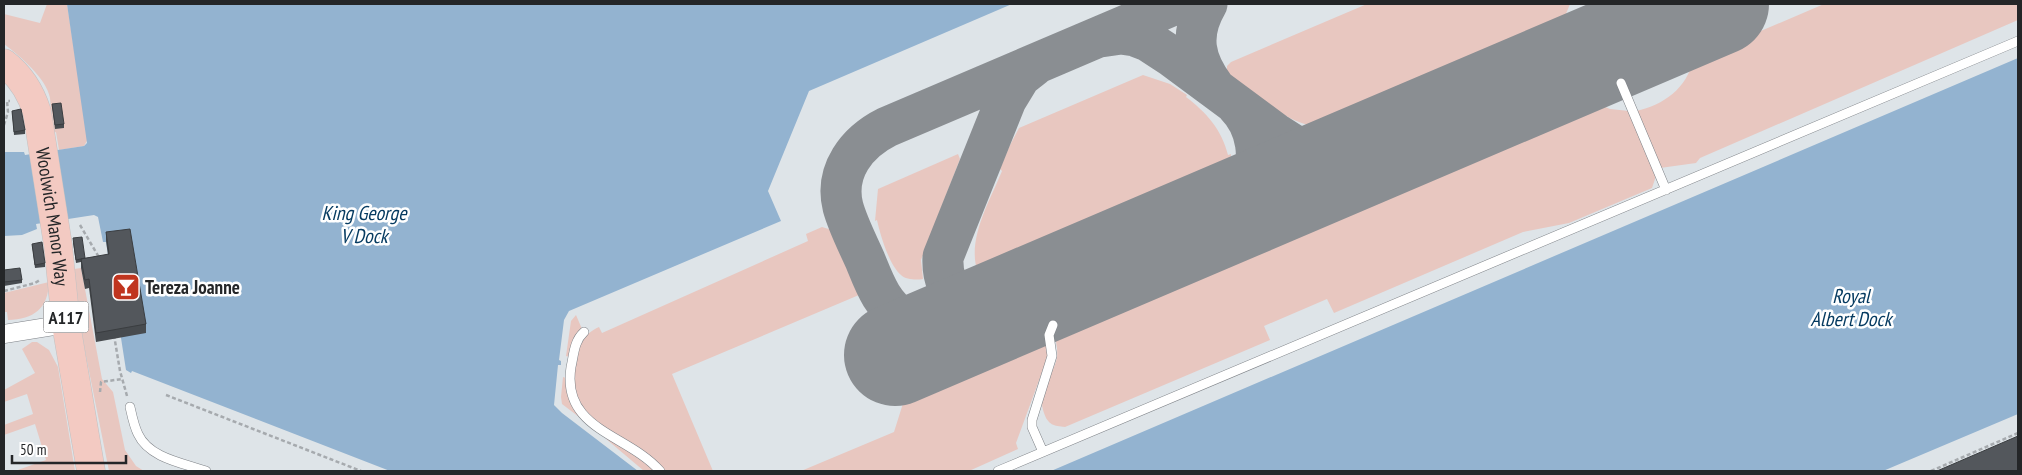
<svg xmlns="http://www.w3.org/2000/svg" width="2022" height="475" font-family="'PT Sans Narrow',sans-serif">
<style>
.green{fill:#e8c7c0}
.water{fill:#93b3d0}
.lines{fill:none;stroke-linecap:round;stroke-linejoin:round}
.taxiway{stroke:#8a8e92;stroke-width:41}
.runway{stroke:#8a8e92;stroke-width:102}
.lane-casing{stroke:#7e8287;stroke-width:10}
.street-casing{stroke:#7e8287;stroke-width:19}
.highway-casing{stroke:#c2c2c3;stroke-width:29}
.path{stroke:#a6aaae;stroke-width:2.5;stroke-dasharray:4 2.5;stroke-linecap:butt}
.lane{stroke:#fff;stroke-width:9}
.street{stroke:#fff;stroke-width:18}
.highway{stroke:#f3cac2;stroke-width:28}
.wall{fill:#474b4f}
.building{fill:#53575c;stroke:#3a3d40}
.labels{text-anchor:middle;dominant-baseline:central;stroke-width:5;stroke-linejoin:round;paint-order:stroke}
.shield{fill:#fff;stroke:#666768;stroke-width:1}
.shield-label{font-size:18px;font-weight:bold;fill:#242628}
.street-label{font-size:19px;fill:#242628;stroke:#fff}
.poi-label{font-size:19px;font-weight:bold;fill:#242628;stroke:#fff;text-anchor:start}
.water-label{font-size:20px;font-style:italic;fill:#063b61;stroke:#fff}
</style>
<rect width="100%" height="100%" fill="#dee4e8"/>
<path class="green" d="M47 4H67L88 139 84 146 59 150 56 132 53 133C52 121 51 108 50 98 47 79 19 55 4 44V14L40 23Z
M1367 4H1570L1561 26 1328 126C1295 132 1257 95 1231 76L1227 72V66L1231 62Z
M1824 4H2018V20L1700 158 1696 163 1660 168 1636 111C1664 105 1687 88 1693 60Z
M1143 75 1170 84 1187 95 1186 97C1206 112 1222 130 1228 155L1231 154 1230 166 978 273C966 240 990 201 1002 171L1000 169 1009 147 1019 128Z
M1593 102 1610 109 1629 111 1656 176 1652 188 1569 223 1523 232 1334 313 1327 299 1264 326 1270 340 1065 427C1054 426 1048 425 1044 413 1036 390 1053 378 1057 357 1058 349 1056 341 1054 333Z
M958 154 960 159 921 260 923 279C917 280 906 280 901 275 889 265 880 234 877 220L875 221 878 189Z
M822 227 832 230 859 295 672 374 713 471H665C658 464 651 456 642 450 620 434 584 424 575 394 572 383 575 371 576 360 579 343 584 334 599 327L602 333 808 241 806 234Z
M81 268 102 379 113 392 125 450 136 466 144 471H109L79 321 74 269Z
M49 282C48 309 34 319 8 320L7 312H4V293Z
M576 315 582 329 569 357 566 356 571 321Z
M1045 337 1048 356 1016 443 1018 449 969 471H801L894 432 905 397Z
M32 342H37L49 350 58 367 75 471H15L46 460 35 424 4 435V425L33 414 27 394 4 402V390L35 373 22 349Z
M563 377 566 378 570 400 583 420 562 404 561 397Z
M605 438 634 452 655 471H644Z"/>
<path class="water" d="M67 4H1012L809 91 768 191 781 221 569 311 564 320 559 360 561 361V365H558L554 405 562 413 638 471H390L132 371 131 373 126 370 106 242H103L98 217 94 215 36 224 37 229 22 235 4 236V152H24L25 155 84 146 87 143Z
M2018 58V414L1883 471H1051Z"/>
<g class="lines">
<path class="taxiway" d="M1207 4C1189 35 1194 60 1215 88
M1100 37 1121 34 1135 36 1148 41 1171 56 1275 133 1297 147 1323 154 1336 155 1378 149
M1573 66C1602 48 1611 35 1624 4
M1217 217C1229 209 1241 200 1248 187 1263 161 1257 126 1236 105
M1003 309C967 312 941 295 943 257L1006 100 1020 77 1034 66
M967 324C945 328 924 331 904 319 882 306 874 282 865 260 857 242 848 225 843 207 834 171 857 142 887 127L1176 4"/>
<path class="runway" d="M895 355 1718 4"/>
<defs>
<path id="lane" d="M1621 83 1666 190
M584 332C574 341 574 354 571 367 561 430 628 434 660 471
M130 407C132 416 134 426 138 434 149 458 183 463 206 471
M1043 452 1032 427V420L1052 356 1049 335 1053 325
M998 471 2018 41"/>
<path id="street" d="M4 334 66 324"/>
<g id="highway">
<path id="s1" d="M4 63C21 76 31 93 37 112L58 245 66 324 91 471"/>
</g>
</defs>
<use href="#lane" class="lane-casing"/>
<use href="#street" class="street-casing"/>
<use href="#highway" class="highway-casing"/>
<path class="path" d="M4 125 8 112 7 101H10
M80 225 100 259
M4 291 35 283 40 280
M114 335 120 371 127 396
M100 392 101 382 122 379
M166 395 361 471
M1931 471 2018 433"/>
<use href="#lane" class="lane"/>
<use href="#street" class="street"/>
<use href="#highway" class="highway"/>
</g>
<path class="wall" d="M52 104 64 124V128L55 129Z
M12 111 25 130V134L14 135Z
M106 232 146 324V333L96 342 89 288 85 289 81 268V262L76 263 73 242 85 258 108 255 106 241Z
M32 244 45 263V267L35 268Z
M4 270 22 280V283L4 286Z"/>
<path class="building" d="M61 103 64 124 55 125 52 104Z
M21 109 25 130 14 132 12 111Z
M130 229 146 324 96 333 89 279 85 280 81 259 109 254 106 232Z
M82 237 85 258 76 260 73 238Z
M42 242 45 263 35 265 32 244Z
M20 268 22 280 4 282V270Z
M2018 436V471H1937Z"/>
<defs>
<symbol id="bar-square" viewBox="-11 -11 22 22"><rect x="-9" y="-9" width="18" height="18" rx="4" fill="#c0351f" stroke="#fff"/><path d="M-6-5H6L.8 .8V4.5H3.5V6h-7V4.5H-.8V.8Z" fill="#fff"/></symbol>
</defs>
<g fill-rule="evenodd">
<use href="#bar-square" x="110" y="271" width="32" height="32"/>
</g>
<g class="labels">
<rect class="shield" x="43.5" y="301.5" width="45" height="31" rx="4"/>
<g class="shield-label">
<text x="66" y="317">A117</text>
</g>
<g class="street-label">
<text stroke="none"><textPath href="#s1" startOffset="166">Woolwich Manor Way</textPath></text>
</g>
<g class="poi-label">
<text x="145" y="287">Tereza Joanne</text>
</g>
<g class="water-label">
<text x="364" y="213">King George<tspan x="364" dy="23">V Dock</tspan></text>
<text x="1851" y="296">Royal<tspan x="1851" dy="23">Albert Dock</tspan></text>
</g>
</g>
<rect width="2022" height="475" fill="none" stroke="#242628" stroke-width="10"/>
<path d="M12 455v8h114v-8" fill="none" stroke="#242628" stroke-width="2.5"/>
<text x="20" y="455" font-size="15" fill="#242628" stroke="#ffffff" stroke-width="4" paint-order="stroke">50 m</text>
</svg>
